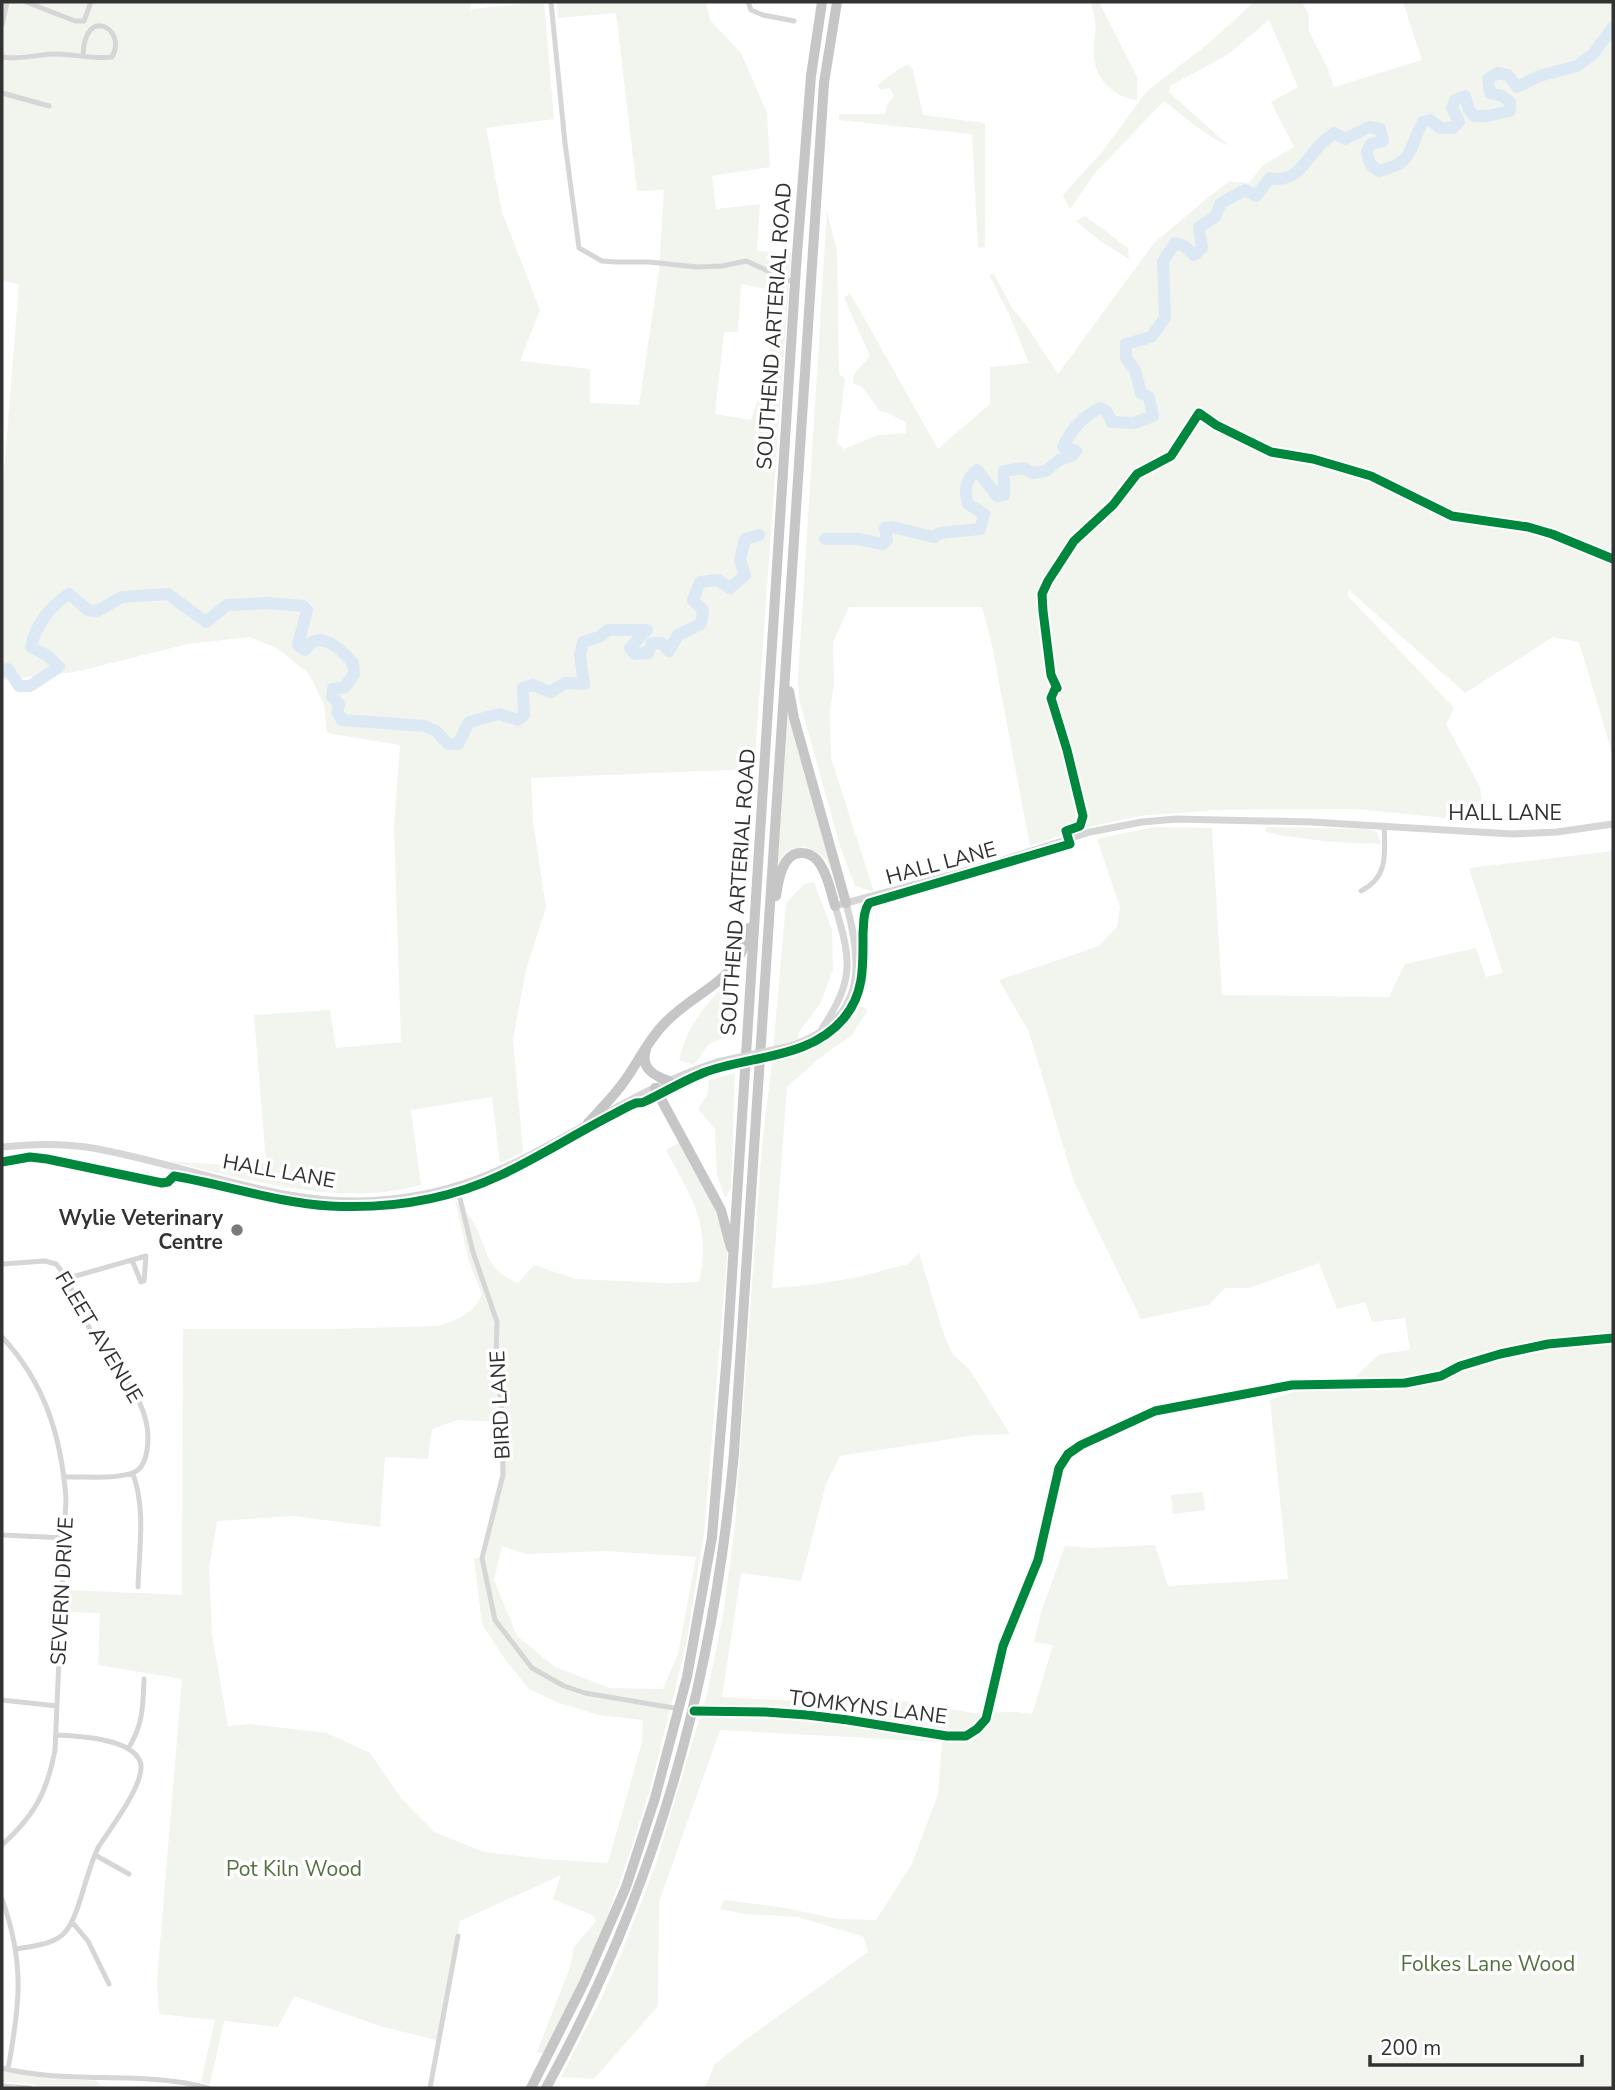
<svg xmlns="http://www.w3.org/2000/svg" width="1615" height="2090" font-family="'Nunito Sans',sans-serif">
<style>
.green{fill:#f1f5ed;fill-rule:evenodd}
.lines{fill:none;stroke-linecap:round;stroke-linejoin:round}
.river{stroke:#dce9f4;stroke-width:12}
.minor{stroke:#d6d6d6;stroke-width:5}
.tertiary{stroke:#d6d6d6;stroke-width:7}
.trunk{stroke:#c6c6c6;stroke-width:10}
.tertiary-bridge{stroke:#d6d6d6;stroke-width:7}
.cycleway-casing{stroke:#fff;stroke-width:13}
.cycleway{stroke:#00873e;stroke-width:9}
.poi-dot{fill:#7a7a7a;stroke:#fff;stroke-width:2.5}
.labels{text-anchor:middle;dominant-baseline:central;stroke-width:7;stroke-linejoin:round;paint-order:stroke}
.street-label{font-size:21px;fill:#323232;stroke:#fff}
.poi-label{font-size:21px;font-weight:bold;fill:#323232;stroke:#fff;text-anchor:end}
.park-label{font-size:21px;fill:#52713d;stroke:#fff}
</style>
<rect width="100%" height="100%" fill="#fff"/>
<path class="green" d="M2 2H471L470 9 544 2 554 119 486 128 502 212 540 310 520 361 590 369V403L639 405 659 271 664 190 637 191 616 13 558 18 557 2H706L710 20 741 53 767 113 770 167 712 176 716 209 760 204 757 251 791 253 754 769 531 778 533 822 546 907 526 970 513 1039 523 1152 500 1163 492 1097 411 1110 421 1185C338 1208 248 1179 167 1161L226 1165 266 1162 254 1015 330 1010 336 1048 401 1042 394 826 400 745 327 733 324 705 309 674 277 648 250 637 188 644 75 672 2 680V498L19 284 2 281ZM741 284 776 291 768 367 751 420 715 414 724 332H738Z
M1090 2H1099L1137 77V100C1116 98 1095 80 1094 57 1093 33 1100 27 1090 2Z
M1254 2H1302L1309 15V31L1328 69 1334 87 1422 60 1403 2H1613V756L1579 642 1553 637 1465 693 1349 590 1347 595 1454 708 1446 724 1480 787 1484 819 1468 820 1354 809 1216 810 1138 816 1080 829 1030 846 992 645 982 607H849L833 642 834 684 830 711 831 758 874 892 855 886 840 846 799 699 798 678 827 211 837 251 839 374 845 379 837 443 844 449 878 435 906 433V422C896 419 891 412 880 411L862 387 853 383 854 374 870 356 844 298 850 293 938 449 990 404V367L1029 363 1009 314 989 275 994 274 1012 308 1026 325 1058 374 1154 243 1211 195 1230 181 1249 183 1263 165 1294 147 1271 102 1298 87 1269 20 1227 55 1170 86 1169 92 1229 146C1204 136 1186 117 1164 101L1095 173 1070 209 1063 195 1102 152 1147 91 1209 43Z
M909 64 913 70 923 115 985 123V247L978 248 972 134 839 120V114H885L887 105 894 96 890 88 880 90 878 85 897 70Z
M1085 216 1128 248 1129 259 1100 241 1076 221Z
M788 710 835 877 825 858 805 846 785 852 777 868Z
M1153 827 1212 828 1222 995 1389 997 1405 964 1476 948 1486 977 1503 973 1469 868 1613 851V2088H705L715 2064 752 2035 868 1952 864 1937 798 1917 745 1914 720 1909 724 1900 780 1907 837 1919 876 1920 912 1864 938 1794 942 1742 720 1730 659 1902 658 2006 594 2079 561 2077 603 1995 622 1952 656 1864 708 1690 724 1609 735 1525 762 1146 772 1063 786 903 804 884 814 882 832 930 833 970 820 1004 798 1033 802 1052C824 1034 839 1030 856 1003L868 1010 852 1035 821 1057 787 1087 772 1288 810 1285 854 1278 908 1264 919 1253 944 1335 953 1355 970 1370 1010 1434 976 1435 840 1456 826 1484 801 1581 741 1573 722 1697 816 1702 892 1699 973 1713 1017 1712 1032 1714 1053 1645 1034 1642 1041 1612 1065 1546 1091 1548 1155 1545 1168 1586 1288 1579 1270 1400 1293 1392 1343 1388 1380 1354 1410 1350 1405 1318 1372 1322 1365 1302 1337 1309 1319 1263 1249 1288H1225L1209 1305 1141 1319 1074 1182 1029 1032 999 980 1099 946 1117 927 1120 907 1097 839Z
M1266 827 1367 829 1377 832 1381 844 1331 842 1278 835 1265 831Z
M723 986 736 988 737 1006 730 1034 708 1045 694 1065 679 1060C688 1025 700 1013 723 986Z
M735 1073 731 1188 725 1198 717 1175 715 1129 698 1109 708 1093 709 1080Z
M681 1142C700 1179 722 1214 727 1256L704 1533 686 1645 649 1793 626 1864 596 1947 546 2054 537 2052 570 1967 574 1947 596 1921 594 1916 553 1899 561 1875 460 1921 437 2040 383 2027 294 1996 278 2027 224 2021 210 2084 201 2082 215 2020 159 2014 157 1980 182 1679 98 1665 100 1613 68 1612 69 1590 182 1595 183 1329H330L438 1326C457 1320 475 1313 482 1294L469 1261 455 1200C461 1207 469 1214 473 1222 489 1249 483 1269 518 1283L534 1265 576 1279 666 1283 699 1282C712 1224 692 1199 666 1150ZM458 1420 499 1422 500 1474 484 1541 482 1558 474 1559 482 1624 504 1658 529 1689 559 1703 598 1715 643 1720 642 1742 608 1863 544 1859 484 1852 434 1832 401 1798 370 1753 327 1733 250 1724 228 1726 212 1635 209 1568 217 1521 293 1516 380 1527 385 1457 428 1459 432 1429ZM502 1546 526 1554 605 1551 696 1557 678 1654 663 1689 610 1688 555 1667 517 1636 494 1580Z
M1203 1492 1205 1510 1173 1514 1171 1495Z
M2 2069 36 2077 97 2081 103 2088H44L33 2084 2 2082Z"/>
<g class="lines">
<path class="river" d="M825 539H858L883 544 887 540 885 528 892 527 934 537 940 533 980 529 984 514 968 504C964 490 965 480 977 470L997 496 1004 495V471L1024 468 1032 473 1046 471 1059 460 1073 455 1076 451 1063 447C1072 429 1082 417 1100 408L1107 412 1112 422 1134 423 1153 416 1149 397 1141 393 1135 370 1126 358V344L1151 337 1165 318 1163 261 1175 243 1184 246 1194 255 1202 248 1199 227 1215 217 1221 203 1245 190 1256 196 1270 178C1297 184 1305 160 1321 144 1325 140 1330 136 1334 133L1345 139 1369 127 1380 129 1383 141 1371 144 1367 151C1368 161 1370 166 1379 171 1416 162 1407 150 1423 122L1430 120 1440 128H1453L1459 122 1452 108 1455 100 1465 96 1469 110 1474 116H1488L1510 111V102L1502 96 1490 93 1488 79 1498 73 1508 75 1517 87 1539 76 1577 66 1593 54 1613 27
M2 672 8 669 19 686H30L59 667 48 656 31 647C35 626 50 606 69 594L88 610 97 611 122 597 168 594 206 622 227 605 269 603 303 606 307 610 298 645 305 650C318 627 342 650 353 663L354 674 345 687 333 689 332 697 339 704 337 712 342 720 425 726 436 731 448 744H458L469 722 499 714 518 720 524 715 523 688 533 685 550 692 565 683 584 684 580 655 583 642 599 637 608 630H647L630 648 635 654 648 653 652 643H661L669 651 678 635 701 624 703 610 693 600 700 582 718 580 730 588 745 575 740 560 745 539 759 535"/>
<path class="minor" d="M26 2 75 21H84L91 2
M551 2 565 143 579 248 602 261 616 262H649L697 267 722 266 746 261 795 283
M748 2 751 10 763 15 794 21
M2 25 7 2
M2 57C19 60 35 55 51 54 72 53 92 60 112 57 128 29 84 4 83 56
M2 93 49 106
M1361 891C1389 877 1385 852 1384 825
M2 1162 30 1157 47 1159 162 1183 172 1180 177 1168
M457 1186 473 1252 497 1322 496 1354 503 1422V1475L482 1558 495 1620 532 1668 564 1686 585 1693 680 1709
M2 1264 45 1261 56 1264C72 1282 79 1310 91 1331 113 1369 155 1401 147 1450 146 1457 144 1464 139 1469 127 1481 82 1476 64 1477
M65 1279 146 1256 144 1281 141 1282 132 1260
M2 1337C45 1383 61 1436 66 1498L55 1750C47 1793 34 1816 2 1845
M133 1474C146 1509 139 1550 138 1587
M2 1535 65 1538
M2 1700 57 1706
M694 1711 765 1712 807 1715 848 1720 947 1736H966L977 1729 986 1719 1003 1646 1038 1560 1059 1468 1068 1454 1081 1445 1155 1411 1292 1385 1405 1383 1441 1376 1460 1366 1500 1354 1548 1344 1613 1338
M128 1749C143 1725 143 1707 144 1679
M95 1855 129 1874
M2 1899C25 1963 20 2004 8 2069
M72 1922 88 1941 109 1984
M17 1949C32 1946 55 1945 66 1931 80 1914 86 1870 99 1846 110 1829 148 1780 140 1761 130 1738 77 1736 56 1735
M2 2068C69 2085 141 2070 208 2088
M2 2086 30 2088
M430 2088 458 1936"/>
<path class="tertiary" d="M822 1029C854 979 852 962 835 906L991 864 1090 832 1142 822 1176 819 1311 822 1512 834 1557 832 1613 824
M791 1046C865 1020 864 968 846 903
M2 1147C30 1144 58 1143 86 1147 188 1163 287 1212 392 1199 429 1195 466 1185 499 1170 573 1137 639 1087 717 1062"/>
<path class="trunk" d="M789 691 794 718 846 903
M776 896C778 882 782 852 802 853 808 853 813 856 817 860 827 872 831 892 835 906
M646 1050C640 1068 654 1076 669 1081
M655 1088 721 1210 731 1248
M588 1123C600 1110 613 1097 623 1083 637 1064 647 1042 663 1025 698 987 739 985 749 928
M531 2088 584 1983 626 1887 655 1798 687 1677 712 1537 727 1354 796 267 811 76 822 2
M546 2088C657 1887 713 1681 734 1453L824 83 837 2"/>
<path class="tertiary-bridge" d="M717 1062 791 1046"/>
<defs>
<path id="cycleway" d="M2 1162 30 1157 47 1159 162 1183 168 1182 174 1176C226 1185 278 1203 330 1206 388 1209 448 1200 501 1175 539 1157 575 1134 612 1115 620 1111 628 1106 636 1103 642 1102 641 1104 646 1101 665 1092 683 1081 703 1073 750 1055 809 1060 844 1018 865 993 863 964 863 933 864 922 863 912 869 903L1070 844 1066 831 1080 826 1083 816 1067 750 1051 698 1055 689 1057 688 1051 675 1043 611 1042 594 1048 581 1074 541 1113 505 1137 474 1171 456 1199 413 1216 425 1271 452 1313 459 1371 476 1452 516 1528 527 1552 534 1613 559
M694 1711 765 1712 807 1715 848 1720 947 1736H966L977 1729 986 1719 1003 1646 1038 1560 1059 1468 1068 1454 1081 1445 1155 1411 1292 1385 1405 1383 1441 1376 1460 1366 1500 1354 1548 1344 1613 1338"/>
</defs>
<use href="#cycleway" class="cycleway-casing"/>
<use href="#cycleway" class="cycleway"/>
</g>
<circle class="poi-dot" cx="237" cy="1230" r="7"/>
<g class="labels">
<g class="street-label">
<text transform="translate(774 326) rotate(-86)">SOUTHEND ARTERIAL ROAD</text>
<text x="1505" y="813">HALL LANE</text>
<text transform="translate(941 863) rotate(-15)">HALL LANE</text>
<text transform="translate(738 892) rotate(-86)">SOUTHEND ARTERIAL ROAD</text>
<text transform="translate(279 1171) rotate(10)">HALL LANE</text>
<text transform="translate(99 1337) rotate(59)">FLEET AVENUE</text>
<text transform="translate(500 1405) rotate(-93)">BIRD LANE</text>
<text transform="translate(62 1591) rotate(-87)">SEVERN DRIVE</text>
<text transform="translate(868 1707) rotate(7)">TOMKYNS LANE</text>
</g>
<g class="poi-label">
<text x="223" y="1218">Wylie Veterinary<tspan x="223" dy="24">Centre</tspan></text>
</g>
<g class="park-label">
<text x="294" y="1869">Pot Kiln Wood</text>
<text x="1488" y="1964">Folkes Lane Wood</text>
</g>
</g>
<rect width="1615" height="2090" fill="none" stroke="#323232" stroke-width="7"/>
<path d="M1370 2055v10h212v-10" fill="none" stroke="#323232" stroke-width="3.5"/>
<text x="1380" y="2055" font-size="21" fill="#323232" stroke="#ffffff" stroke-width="5" paint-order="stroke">200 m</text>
</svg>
